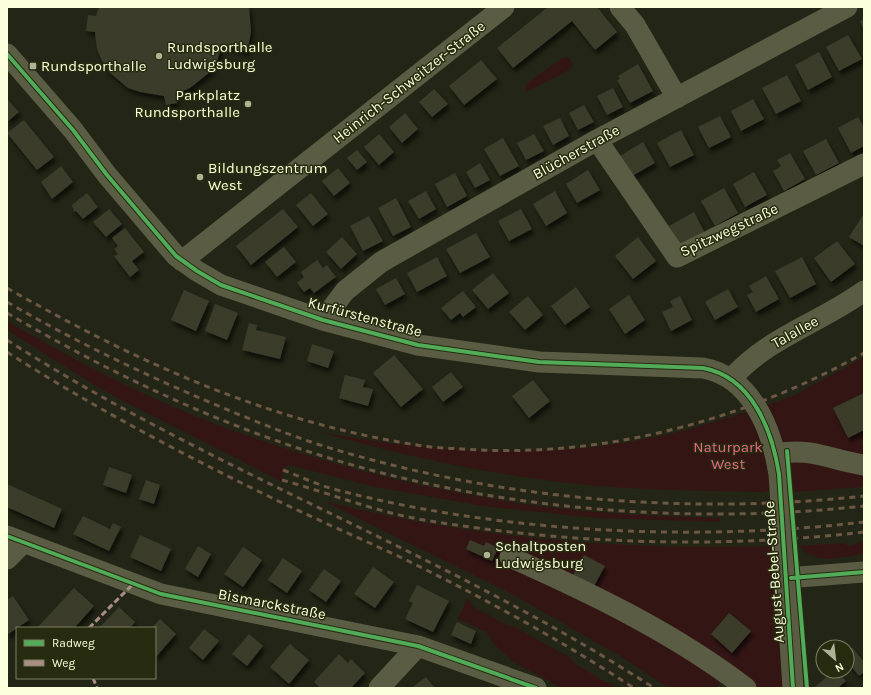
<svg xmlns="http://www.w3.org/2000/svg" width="871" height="695" font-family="Karla,sans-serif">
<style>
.green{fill:#331614}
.building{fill:#3a3d2b;filter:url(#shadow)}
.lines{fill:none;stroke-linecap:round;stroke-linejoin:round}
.minor{stroke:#5a5d43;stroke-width:21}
.rail{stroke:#6c5744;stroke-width:3;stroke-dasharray:6 5;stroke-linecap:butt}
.quiet{stroke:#ac8f84;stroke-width:3;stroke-dasharray:6 3;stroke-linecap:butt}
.cycleway-casing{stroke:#272c10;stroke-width:6}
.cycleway{stroke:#51ab58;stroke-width:4}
.poi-dot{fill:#afb396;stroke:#272c10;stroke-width:1.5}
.labels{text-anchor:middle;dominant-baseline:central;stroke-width:3;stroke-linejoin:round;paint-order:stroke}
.poi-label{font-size:15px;fill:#fbffdb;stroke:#272c10;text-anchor:start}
.street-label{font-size:15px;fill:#fbffdb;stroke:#272c10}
.park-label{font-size:15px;fill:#e76886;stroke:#272c10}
</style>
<defs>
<filter id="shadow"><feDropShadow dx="2.5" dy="4.5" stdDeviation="2" flood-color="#0009"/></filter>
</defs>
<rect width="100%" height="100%" fill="#232616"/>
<path class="green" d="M564 57 569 58 573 65 569 70 526 92V84Z
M7 321C76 361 148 399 223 427 342 471 469 501 596 512 638 515 679 517 720 518L719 522 595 518 483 506 375 487 289 465 284 468 281 475 285 483 129 404 91 383 7 330Z
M864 357V487L794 492 792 490 783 448 764 406 795 395Z
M749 411 768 457 771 490 763 492C688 491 612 490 537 479 463 469 391 452 320 432 432 453 544 460 655 437 687 431 718 421 749 411Z
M324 501C468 538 623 551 772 546L783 688H750L723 678 716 688H669L618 655 512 594Z
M862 541H864V554C841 557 816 566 799 546L843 543 849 546Z
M467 599 470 601 472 606 504 623 515 627 569 657 574 663 605 682 621 688H562L513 662 495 645 486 632 458 619Z"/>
<path class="building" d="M99 7H249L251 32 247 52 222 45 217 61 210 72 190 88 176 94 177 103 166 105 164 96 140 92 128 88 109 72 102 61 97 49 95 32 86 31 88 15 96 16Z
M548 7H597L617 32 595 50 572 21 513 68 497 48Z
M864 19V30L860 21Z
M848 35 862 59 839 71 826 47Z
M819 52 832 77 808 90 795 65Z
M481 60 497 79 464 105 449 86Z
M638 64 653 91 630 103 617 80 620 79 618 76Z
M787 75 801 101 776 114 762 88Z
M613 88 623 107 607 115 597 96Z
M434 89 448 104 432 117 419 102Z
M7 99 19 112 7 122Z
M753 99 764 119 741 131 731 111Z
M584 105 594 122 578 130 569 113Z
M405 113 418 129 402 143 389 127Z
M720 116 731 137 709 148 698 127Z
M858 117 864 127V146L851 153 838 128Z
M560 118 569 136 553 145 543 126Z
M24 120 54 157 37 170 7 133Z
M681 130 694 155 670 167 657 143Z
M379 134 394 152 379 165 364 147Z
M534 134 544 151 526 160 517 143Z
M503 138 519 166 500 176 484 149Z
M826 139 839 163 816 175 803 151Z
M643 142 655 163 632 176 620 156Z
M357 150 367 162 357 170 347 158Z
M790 153 805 179 784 191 773 171 781 166 777 160Z
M480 163 490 180 475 188 466 172Z
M61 166 73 182 52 199 41 182Z
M338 168 350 183 334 196 322 181Z
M588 170 600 190 577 203 566 184Z
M754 172 767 195 745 207 733 184Z
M455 173 467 196 447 207 435 184Z
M724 188 738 213 715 226 701 201Z
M426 191 436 209 419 219 408 201Z
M555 191 567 213 546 226 533 204Z
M87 193 98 207 83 219 76 211 74 212 72 205Z
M311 193 328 214 313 226 296 205Z
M396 198 411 227 393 236 378 208Z
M109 209 122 224 106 237 93 222Z
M283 209 298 227 251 265 236 246Z
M521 209 532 229 509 241 498 221Z
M694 212 706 235 682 249 669 226Z
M863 215 864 216V246L849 237Z
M369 216 383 241 363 251 350 226Z
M125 228 144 252 132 261 139 270 130 277 114 256 118 254 114 249 118 246 112 238Z
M476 233 490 257 460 273 446 249Z
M342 237 357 254 341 269 326 252Z
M638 237 656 261 633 279 615 256Z
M837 241 855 264 831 282 814 258Z
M284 247 296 262 277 277 265 262Z
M437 257 447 276 417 292 407 273Z
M802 257 816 284 790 298 775 271Z
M317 260 323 268 327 265 336 277 314 293 310 288 304 292 297 283 304 277 301 272Z
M493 273 509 293 488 309 472 290Z
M766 276 779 299 756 312 747 295 753 292 749 286Z
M396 278 405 294 385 305 376 289Z
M576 287 590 307 565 325 551 306Z
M728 289 738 307 715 320 705 302Z
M184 290 209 301 196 331 171 320Z
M463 291 476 307 463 317 460 313 451 320 441 308Z
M629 295 645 320 625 334 609 309Z
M528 296 543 315 525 330 509 312Z
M680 296 692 320 671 331 662 312 673 307 670 301Z
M215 304 238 313 227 340 205 331Z
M249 323 257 325 256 330 286 337 280 359 242 350Z
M312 344 334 351 328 368 307 361Z
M394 355 423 389 401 407 373 373Z
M451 372 463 387 443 402 432 387Z
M345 375 365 380 363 387 373 389 368 406 339 398Z
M533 380 550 401 529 418 512 396Z
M864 393V430L848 438 833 408Z
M109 467 132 475 126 493 103 485Z
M146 480 160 485 154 504 139 499Z
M7 484 62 509 54 528 7 507Z
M83 516 110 529 113 523 121 527 109 551 73 534Z
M140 535 171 549 161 571 130 557Z
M470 540 484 546 486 542 498 548 492 561 466 549Z
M198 546 211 554 198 577 185 569Z
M243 547 262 560 243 587 224 574Z
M584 555 605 566 593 588 572 577Z
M283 558 302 571 287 593 268 580Z
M373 567 394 582 375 608 354 594Z
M324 569 341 581 326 602 309 590Z
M417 585 449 601 433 632 405 619 413 603 409 601Z
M74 588 94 606 77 625 74 628H37Z
M13 596 29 620 7 635V600Z
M119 607 135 622 130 628H99Z
M729 613 751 631 732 653 711 634Z
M160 619 176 634 155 658V628H152Z
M457 622 476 631 471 644 451 635Z
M204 629 219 641 203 660 189 648Z
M249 634 263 646 247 666 232 654Z
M290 644 309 660 289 684 270 667Z
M852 647 864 662V672L859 676 847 661V652Z
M339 654 348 663 351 659 365 673 351 688H320L314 682Z
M833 671H837L846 681 838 688H814Z
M426 677 435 688H411Z"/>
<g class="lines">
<path class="minor" d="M620 7 635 25 677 98
M7 54 73 130 107 175 176 256 197 271 221 285 323 320 418 345 539 362 703 368C752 377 772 430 779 474L793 688
M597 140 677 257 864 164
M182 261 504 7
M323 320 345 291 381 262 597 140 847 7
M731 379C768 337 820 323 864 291
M776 454C811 447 831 460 864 465
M7 536 161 594 418 646 536 688
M510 557C593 594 674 633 746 688
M7 559 23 543
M786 578 864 572
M379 688 418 646"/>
<path class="rail" d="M7 288C137 362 268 422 417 445 432 448 447 448 462 449 601 459 743 421 864 353
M7 302C76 342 147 376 221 407 252 420 284 433 317 444 492 499 682 516 864 496
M7 313C103 369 206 419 313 453 486 509 683 526 864 506
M7 340C214 473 448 554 654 688
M7 352C91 406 180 453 270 497 313 518 357 537 400 557 480 596 559 639 634 688
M283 470C301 477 318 485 337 490 503 533 694 542 864 522
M282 480C329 493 376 512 424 520 568 544 719 549 864 532"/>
<path class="quiet" d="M89 628 133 584
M93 678 97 688"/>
<defs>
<path id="cycleway" d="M7 54 73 130 107 175 176 256 197 271 221 285 323 320 418 345 539 362 703 368C752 377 772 430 779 474L793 688
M787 451 807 688
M7 536 161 594 418 646 536 688
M791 578 864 572"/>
</defs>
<use href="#cycleway" class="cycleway-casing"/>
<use href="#cycleway" class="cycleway"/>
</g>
<g class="poi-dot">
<circle cx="159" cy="56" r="4"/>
<rect x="29" y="62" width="8" height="8" rx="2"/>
<circle cx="248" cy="104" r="4"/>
<circle cx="200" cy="177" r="4"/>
<circle cx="487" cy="555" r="4"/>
</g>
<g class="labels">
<g class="poi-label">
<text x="167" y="47">Rundsporthalle<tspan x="167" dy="17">Ludwigsburg</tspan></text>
<text x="41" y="66">Rundsporthalle</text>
<text x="240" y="95" text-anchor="end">Parkplatz<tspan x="240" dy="17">Rundsporthalle</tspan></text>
<text x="208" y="168">Bildungszentrum<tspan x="208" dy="17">West</tspan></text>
<text x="495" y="546">Schaltposten<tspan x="495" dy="17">Ludwigsburg</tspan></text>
</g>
<g class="street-label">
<text transform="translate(409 82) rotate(-38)">Heinrich-Schweitzer-Straße</text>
<text transform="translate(576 152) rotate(-29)">Blücherstraße</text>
<text transform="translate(729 230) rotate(-25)">Spitzwegstraße</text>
<text transform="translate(365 317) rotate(15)">Kurfürstenstraße</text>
<text transform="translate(795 332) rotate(-29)">Talallee</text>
<text transform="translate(774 572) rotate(-94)">August-Bebel-Straße</text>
<text transform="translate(272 604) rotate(11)">Bismarckstraße</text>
</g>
<g class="park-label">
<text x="728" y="447">Naturpark<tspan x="728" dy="17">West</tspan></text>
</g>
</g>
<rect width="871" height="695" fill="none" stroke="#fbffdb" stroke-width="16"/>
<rect x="16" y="627" width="140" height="52" fill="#272c10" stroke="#7c8061"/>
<rect x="24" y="640" width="20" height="6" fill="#51ab58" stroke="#7c8061"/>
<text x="52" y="647" font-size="12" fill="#fbffdb">Radweg</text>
<rect x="24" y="660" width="20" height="6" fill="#ac8f84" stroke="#7c8061"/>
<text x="52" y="667" font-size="12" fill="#fbffdb">Weg</text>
<g transform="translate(835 659) rotate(152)"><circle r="19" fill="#272c10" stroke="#7c8061"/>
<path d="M0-3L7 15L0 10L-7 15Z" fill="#afb396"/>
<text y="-6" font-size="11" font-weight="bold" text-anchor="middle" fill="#fbffdb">N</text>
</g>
</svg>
